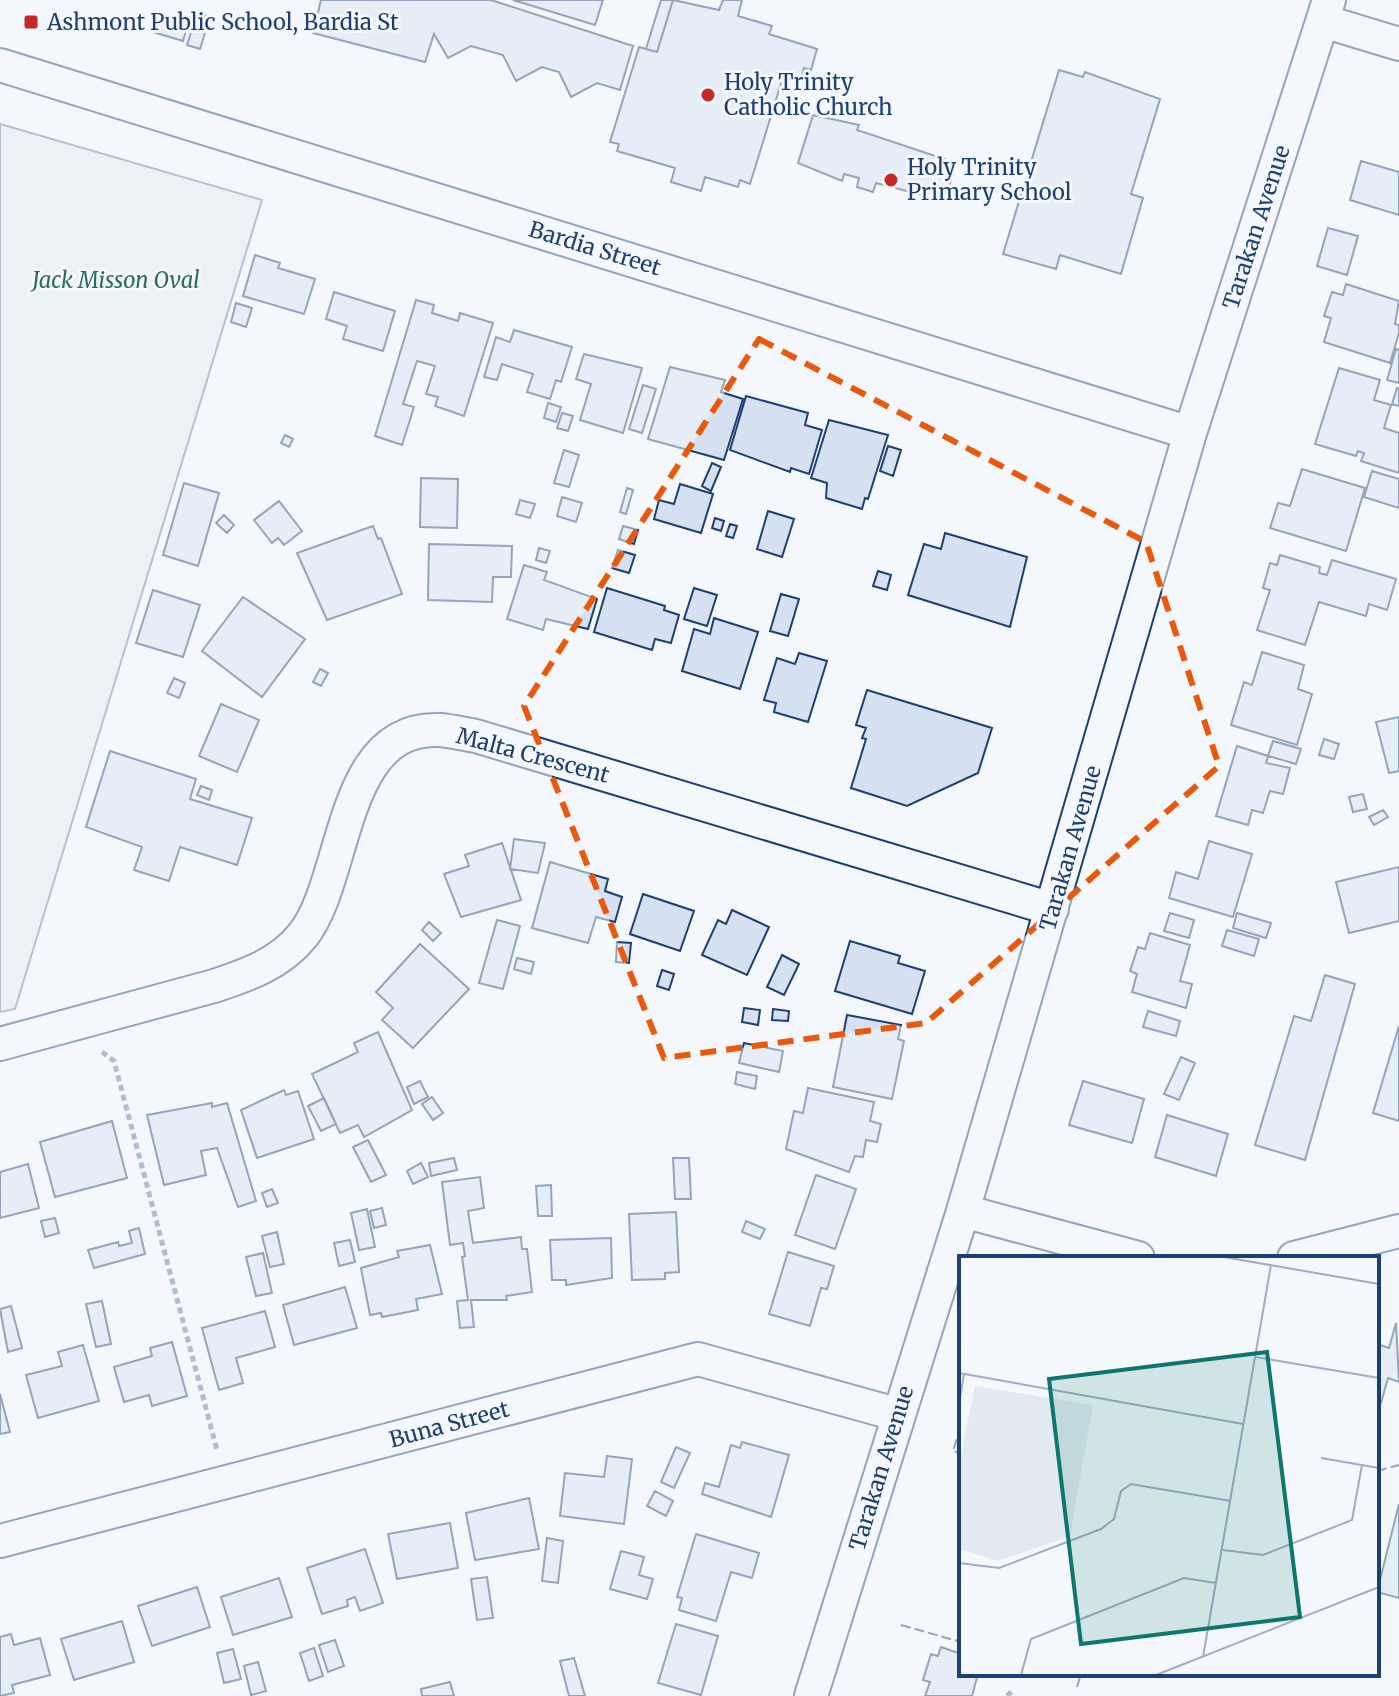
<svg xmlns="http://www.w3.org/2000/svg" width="1399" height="1696" font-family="Merriweather,serif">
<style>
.green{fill:#e3e9f0;stroke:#687fa3;stroke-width:2}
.building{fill:#d5e0f0;stroke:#1d3f73;stroke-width:2}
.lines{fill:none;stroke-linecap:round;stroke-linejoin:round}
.minor-casing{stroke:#1d3f73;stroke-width:36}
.path{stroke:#5e769c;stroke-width:5;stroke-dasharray:6 4;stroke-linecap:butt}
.minor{stroke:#f4f7fb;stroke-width:32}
.fence{stroke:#1d3f73;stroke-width:2;stroke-dasharray:10 4;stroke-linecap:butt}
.marked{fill:none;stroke:#e8590c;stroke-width:6;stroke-dasharray:16 10;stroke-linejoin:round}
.poi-dot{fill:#c62828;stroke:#f4f7fb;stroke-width:3}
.labels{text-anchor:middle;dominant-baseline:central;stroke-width:6;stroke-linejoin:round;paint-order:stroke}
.poi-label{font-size:22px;fill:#1d3f73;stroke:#f4f7fb;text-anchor:start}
.street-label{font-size:22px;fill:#1d3f73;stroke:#f4f7fb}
.park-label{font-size:22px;font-style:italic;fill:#2c6c60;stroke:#f4f7fb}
.inset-road{fill:none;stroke:#9eadc5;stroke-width:2}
.view{fill:#0f766e;fill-opacity:0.15;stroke:#0f766e;stroke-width:4}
.inset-edge{fill:none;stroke:#1d3f73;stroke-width:4}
</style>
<rect width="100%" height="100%" fill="#f4f7fb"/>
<path class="green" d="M0 124 262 200 15 1009 0 1012Z"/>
<path class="building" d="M321 0H491L633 46 620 90 597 83 571 97 559 72 542 67 516 81 503 55 471 46 448 58 434 34 425 62 313 33Z
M513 0H603L595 25Z
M661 0H673L657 52 646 49Z
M673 0 719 10 723 0H742L738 16 772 26 769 34 817 49 811 70 804 68 800 82 783 77 750 184 740 180 738 187 705 177 701 191 671 182 675 168 617 151 619 144 610 142 639 47 657 52Z
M197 13 210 17 200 49 187 45Z
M157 18 187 27 183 41 153 32Z
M1059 70 1083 77 1085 72 1160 99 1131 194 1143 198 1121 274 1060 255 1056 269 1003 254Z
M813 115 859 125 857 130 956 163 945 201 876 183 873 192 857 187 859 178 844 174 842 181 798 163Z
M1361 161 1399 172V215L1350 200Z
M1328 228 1358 236 1347 275 1317 266Z
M255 255 280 263 278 268 315 279 304 314 243 296Z
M1346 284 1399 301 1395 324 1399 325V333L1390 363 1324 342 1331 318 1324 316 1332 292 1343 295Z
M334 292 395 311 383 351 343 339 347 326 326 319Z
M416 300 434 305 432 313 458 321 460 313 493 323 464 416 435 406 438 397 426 394 435 366 417 361 403 404 414 407 402 445 375 436Z
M236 303 252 308 246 327 231 322Z
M514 330 572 347 561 382 556 380 550 399 527 392 533 374 502 364 497 380 484 377 496 337 510 342Z
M1396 349 1399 350V383L1387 380Z
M584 354 642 368 623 433 580 420 591 384 576 379Z
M670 367 725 380 721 392 743 399 724 460 648 439Z
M1339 368 1380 380 1374 400 1391 405 1384 428 1399 433V473L1361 461 1364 453 1358 451 1356 456 1315 444Z
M643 385 656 389 642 433 629 429Z
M1397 388 1399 389V406L1392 404Z
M746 396 808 413 805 425 822 430 809 474 791 468 790 472 730 450Z
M548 403 561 407 556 422 544 418Z
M562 413 573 416 568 431 557 428Z
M829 420 888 435 868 499 865 498 862 509 826 498 827 483 811 478Z
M285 435 293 439 289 447 281 443Z
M888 446 901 450 893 476 880 471Z
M564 450 579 455 569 487 554 483Z
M712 463 721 467 711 491 702 486Z
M1302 469 1365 488 1346 551 1270 528 1278 503 1290 506Z
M1372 471 1399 479V508L1364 497Z
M421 478 458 479 457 528 420 527Z
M184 483 219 493 198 566 163 555Z
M680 484 713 494 701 533 654 519 659 500 674 504Z
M627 488 633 490 626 514 620 512Z
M562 497 582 503 576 522 557 516Z
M520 500 535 504 530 518 516 514Z
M279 501 302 531 284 545 278 538 272 543 254 520Z
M768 511 794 519 782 557 757 549Z
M224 515 234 525 227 533 216 523Z
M715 518 724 521 721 531 712 528Z
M730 524 737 526 733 538 726 536Z
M373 526 378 539 381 538 402 594 327 620 297 553Z
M623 526 638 530 634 544 619 539Z
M945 533 1027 557 1010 627 908 595 924 544 941 549Z
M429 544 512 546 511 577H493L492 602 428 600Z
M539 548 550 551 546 563 536 560Z
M618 550 635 555 629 573 612 568Z
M1280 555 1320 567 1319 573 1327 575 1332 560 1396 579 1387 610 1369 604 1366 616 1319 602 1305 645 1257 630 1270 590 1263 588 1270 563 1277 565Z
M524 565 547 572 544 580 597 599 588 629 546 619 543 630 507 619Z
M878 571 891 575 887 590 873 586Z
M607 588 665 606 664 610 679 615 671 643 655 639 652 650 594 632Z
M694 588 717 595 707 626 684 619Z
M153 590 200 605 183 657 136 643Z
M781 594 799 599 788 636 770 631Z
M243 597 305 639 262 697 202 651Z
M714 618 758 632 740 689 682 671 694 629 710 634Z
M1262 652 1304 665 1298 689 1312 694 1297 745 1231 725 1244 682 1252 685Z
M799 653 827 661 808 722 774 712 776 703 764 700 777 658 795 664Z
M320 669 328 673 321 686 313 682Z
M174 678 185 683 179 698 167 693Z
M867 690 992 728 978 773 907 806 851 788 866 739 862 738 866 728 856 725Z
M221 704 259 720 237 772 199 756Z
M1399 717V771L1389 773 1376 722Z
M1324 739 1339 744 1334 759 1319 755Z
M1273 741 1301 749 1296 764 1268 756Z
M1237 746 1268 756 1266 763 1290 768 1283 794 1270 791 1263 813 1252 810 1248 825 1216 816Z
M110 751 196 779 190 799 252 818 237 865 180 847 169 881 134 870 142 847 86 827Z
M201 786 212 790 209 800 197 795Z
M1363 794 1367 809 1353 812 1349 797Z
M1383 810 1388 817 1374 825 1369 817Z
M514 839 545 843 538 873 510 869Z
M1209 841 1252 854 1233 917 1169 898 1176 872 1198 879Z
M502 843 521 900 461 917 444 874 469 866 465 855Z
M550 862 608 879 605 891 622 897 615 922 596 917 588 943 532 928Z
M1399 867V921L1349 933 1336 882Z
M643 894 694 911 680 951 630 934Z
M732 910 769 927 747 975 702 955 718 920 726 924Z
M1170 913 1194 920 1189 938 1164 931Z
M1237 913 1271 923 1266 938 1233 928Z
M497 920 520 926 503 989 479 983Z
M429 922 441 933 433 941 422 930Z
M1227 930 1259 939 1254 956 1222 946Z
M1150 933 1190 945 1180 981 1192 984 1186 1008 1132 992 1137 974 1130 971 1138 947 1145 949Z
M850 941 900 956 898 963 925 971 912 1014 835 991Z
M617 942 631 943 629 963 616 962Z
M420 944 469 989 413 1048 382 1020 393 1008 376 992Z
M782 955 799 964 784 995 767 987Z
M517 958 534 962 531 974 514 969Z
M662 970 674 974 669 990 657 986Z
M1325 975 1355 984 1305 1160 1255 1145 1294 1016 1311 1021Z
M744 1008 760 1010 758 1025 742 1022Z
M773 1009 789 1011 788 1021 772 1020Z
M1148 1011 1180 1021 1176 1036 1143 1027Z
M847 1015 901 1025 898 1039 904 1041 892 1099 833 1087Z
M1399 1026V1121L1373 1113Z
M378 1032 412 1110 364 1137 358 1125 340 1133 312 1074 358 1052 354 1043Z
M744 1043 783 1051 779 1072 739 1063Z
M1181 1057 1195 1063 1179 1100 1164 1094Z
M737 1072 757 1076 755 1089 735 1084Z
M420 1081 428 1097 414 1104 407 1087Z
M1083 1081 1144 1099 1132 1143 1069 1125Z
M808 1088 874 1102 870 1121 881 1124 877 1142 866 1140 863 1157 855 1156 849 1172 786 1149 794 1111 803 1113Z
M284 1090 286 1095 298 1091 314 1139 257 1158 241 1110Z
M432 1097 443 1113 433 1120 422 1104Z
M324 1098 336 1124 321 1131 308 1106Z
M212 1103V1107L227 1103 256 1201 238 1207 217 1148 201 1151 206 1175 164 1185 147 1115Z
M1167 1115 1228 1134 1216 1176 1155 1157Z
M112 1121 127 1178 55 1197 40 1142Z
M368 1140 386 1175 371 1182 353 1147Z
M454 1158 457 1170 431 1176 429 1163Z
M673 1158H689L691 1199H675Z
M421 1163 428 1177 413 1184 407 1171Z
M28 1164 39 1208 0 1218V1172Z
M816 1175 856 1189 835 1249 795 1235Z
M480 1177 484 1208 468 1211 473 1243 521 1237 522 1249H527L532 1292 506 1296 507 1300H471L474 1327 460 1328 457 1301 468 1300 462 1257 465 1256 463 1243 450 1245 442 1182Z
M551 1185 552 1216H538L536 1186Z
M272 1189 278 1203 267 1207 262 1193Z
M382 1208 386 1225 374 1228 370 1211Z
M367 1209 375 1247 359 1250 351 1213Z
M676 1212 679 1272 665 1273V1279L632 1280 629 1214Z
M55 1218 59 1233 45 1237 41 1221Z
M746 1221 765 1229 760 1239 742 1232Z
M139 1228 145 1254 94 1268 88 1250 118 1242 119 1246 132 1243 129 1231Z
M277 1232 284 1264 270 1267 262 1236Z
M611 1238 612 1278 566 1285V1280H552L550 1240Z
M350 1240 355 1262 339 1266 334 1243Z
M430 1245 442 1294 416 1299 418 1310 382 1317 381 1313 370 1315 361 1268 399 1257 397 1251Z
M788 1252 834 1266 827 1289 821 1288 810 1326 769 1314Z
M263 1253 272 1293 256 1296 246 1257Z
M345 1287 357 1328 294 1345 283 1305Z
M102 1301 111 1344 96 1347 86 1304Z
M11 1306 22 1348 8 1352 0 1309Z
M265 1311 275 1347 236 1358 243 1383 219 1390 202 1328Z
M1396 1323 1399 1382 1388 1378 1381 1403 1377 1402V1344L1389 1348Z
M172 1342 187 1396 152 1406 149 1395 124 1402 114 1367 152 1356 150 1348Z
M83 1345 99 1401 38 1418 26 1375 62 1366 58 1352Z
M0 1394 10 1432 0 1434Z
M742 1442 789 1455 771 1517 702 1494 705 1483 719 1487 731 1445 740 1448Z
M676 1447 690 1453 674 1488 661 1482Z
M607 1456 632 1459 624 1524 560 1516 565 1473 604 1477Z
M655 1491 673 1501 666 1516 647 1506Z
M529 1498 539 1549 475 1560 466 1513Z
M1399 1504V1598L1377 1592Z
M450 1523 458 1568 397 1579 388 1534Z
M696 1534 759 1553 752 1578 731 1572 716 1621 679 1610 682 1598 677 1597Z
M547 1538 563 1541 558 1583 542 1581Z
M365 1549 383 1603 360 1611 355 1597 347 1600 348 1606 322 1614 307 1568Z
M621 1551 644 1557 639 1575 653 1579 647 1599 610 1589Z
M487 1577 493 1618 477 1620 471 1579Z
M279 1578 292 1617 233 1635 221 1597Z
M197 1587 210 1627 152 1646 138 1606Z
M122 1621 134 1662 74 1680 61 1639Z
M676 1624 718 1636 701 1695 658 1683Z
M11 1634 14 1645 40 1638 50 1675 12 1685 14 1693 0 1696V1637Z
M335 1640 344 1666 328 1672 319 1645Z
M941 1647 961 1654V1674H978L972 1696H925L930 1682 923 1680 931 1654 938 1656Z
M314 1648 323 1676 309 1681 300 1653Z
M233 1649 241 1679 224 1683 217 1653Z
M574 1658 585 1696H569L560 1661Z
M258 1662 266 1691 251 1695 244 1666Z
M450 1682 454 1696H422L421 1689Z"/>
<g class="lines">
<defs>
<path id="minor" d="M1323 21 1399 44
M0 65 1190 433
M0 1044 214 986C247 975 280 964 303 935 348 878 339 725 440 730 452 731 464 734 476 736L1052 909
M963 1211 1138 1258
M1294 1258 1399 1231
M0 1541 698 1359 896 1414
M811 1696 963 1211 1190 433 1329 0"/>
</defs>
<use href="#minor" class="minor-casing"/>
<path class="path" d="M102 1052 114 1061 217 1450
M1007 1696 1012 1691"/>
<use href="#minor" class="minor"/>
<path class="fence" d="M961 1426 953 1451 961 1453
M1377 1471 1399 1465
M901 1625 961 1642
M1077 1687 1081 1674"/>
</g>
<path d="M0 0H1399V1696H0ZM759 339 1146 542 1219 766 926 1023 664 1058 524 706Z" fill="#f4f7fb" fill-opacity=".55" fill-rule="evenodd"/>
<path class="marked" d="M759 339 1146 542 1219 766 926 1023 664 1058 524 706Z"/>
<g class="poi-dot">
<rect x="23" y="14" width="16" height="16" rx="4"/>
<circle cx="708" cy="95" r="8"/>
<circle cx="891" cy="180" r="8"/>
</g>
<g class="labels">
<g class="poi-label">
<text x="47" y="22">Ashmont Public School, Bardia St</text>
<text x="724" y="82">Holy Trinity<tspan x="724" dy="25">Catholic Church</tspan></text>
<text x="907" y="167">Holy Trinity<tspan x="907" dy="25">Primary School</tspan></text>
</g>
<g class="street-label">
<text transform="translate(1256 227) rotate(-72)">Tarakan Avenue</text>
<text transform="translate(595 248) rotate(17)">Bardia Street</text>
<text transform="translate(533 755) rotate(15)">Malta Crescent</text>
<text transform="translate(1070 848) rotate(-74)">Tarakan Avenue</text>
<text transform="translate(449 1424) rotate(-15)">Buna Street</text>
<text transform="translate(881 1468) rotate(-73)">Tarakan Avenue</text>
</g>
<g class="park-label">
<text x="116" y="280">Jack Misson Oval</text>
</g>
</g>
<g transform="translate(959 1256)">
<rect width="420" height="420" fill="#f4f7fb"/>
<path d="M16 130 134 149 111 280 39 305 1 293 0 209Z" fill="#e3e9f0"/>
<path class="inset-road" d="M265 1 420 28M297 101 420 122M0 117 284 168M0 148 5 118M362 202 420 212M264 294 304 299 393 264 403 209M0 307 40 312 142 273 155 263 162 235 172 228 272 245M244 401 312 9M62 419 72 383 225 322 257 327M197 419 420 331"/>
<path class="view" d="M308 96 341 361 122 388 90 123Z"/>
<rect width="420" height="420" class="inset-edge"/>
</g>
</svg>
